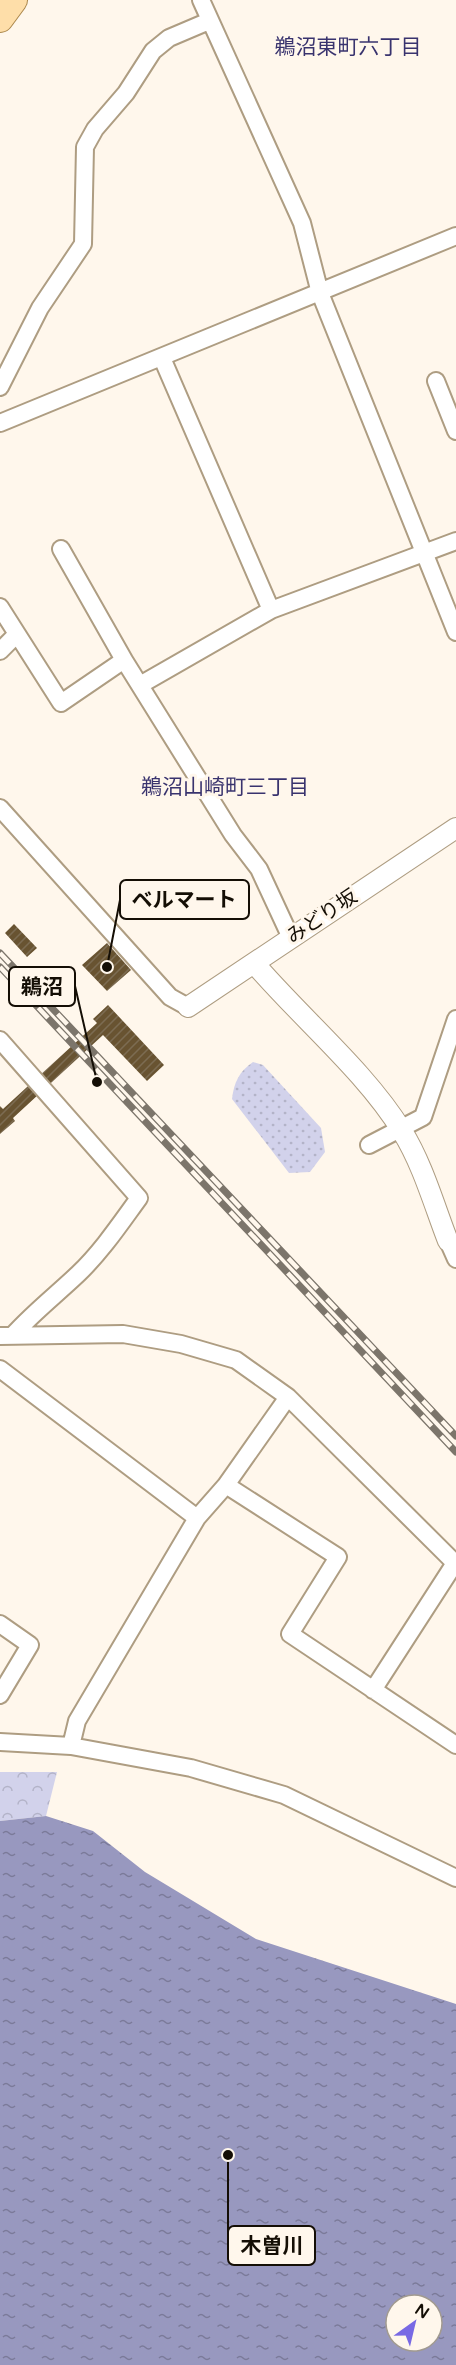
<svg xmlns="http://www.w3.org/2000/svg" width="456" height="2365" font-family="'Varela Round','Noto Sans JP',sans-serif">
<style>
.green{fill:url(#green-dots)}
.forest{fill:url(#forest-crowns)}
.water{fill:url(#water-ripples);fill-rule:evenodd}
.building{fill:url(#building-hatch)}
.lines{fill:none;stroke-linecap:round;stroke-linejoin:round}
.minor-casing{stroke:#ae9d82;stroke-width:20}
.tertiary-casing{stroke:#ae9d82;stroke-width:22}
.primary-casing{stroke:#ab874b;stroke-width:28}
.minor{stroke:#fff;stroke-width:16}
.tertiary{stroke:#fff;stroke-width:20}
.primary{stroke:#fedea9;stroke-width:26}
.rail-casing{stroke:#7c756b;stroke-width:7}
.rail{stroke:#fff7ec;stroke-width:4.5;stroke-dasharray:14;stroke-linecap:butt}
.labels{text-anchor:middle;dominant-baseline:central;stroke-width:6;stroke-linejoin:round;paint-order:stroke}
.street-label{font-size:20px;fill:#140e05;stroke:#fff7ec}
.neighbourhood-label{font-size:21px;fill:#39336e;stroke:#fff7ec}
.leader{fill:none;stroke:#140e05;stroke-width:2}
.callout-dot{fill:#140e05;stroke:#fff7ec;stroke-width:2}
.callout{fill:#fff7ec;stroke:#140e05;stroke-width:2}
.callout-label{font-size:21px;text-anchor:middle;font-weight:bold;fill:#140e05}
</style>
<defs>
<pattern id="green-dots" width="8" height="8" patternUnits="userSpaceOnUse" patternTransform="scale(1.5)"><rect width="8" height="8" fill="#d2d2eb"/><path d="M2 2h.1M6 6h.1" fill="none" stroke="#b3b3c8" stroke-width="1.8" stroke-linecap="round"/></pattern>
<pattern id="forest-crowns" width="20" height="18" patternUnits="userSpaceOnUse" patternTransform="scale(1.5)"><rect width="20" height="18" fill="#d2d2eb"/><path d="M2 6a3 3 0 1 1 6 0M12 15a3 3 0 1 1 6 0" fill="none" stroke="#b3b3c8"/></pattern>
<pattern id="water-ripples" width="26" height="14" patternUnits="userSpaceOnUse" patternTransform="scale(1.5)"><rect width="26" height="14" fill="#9898bf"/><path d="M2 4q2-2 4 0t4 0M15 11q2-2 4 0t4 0" fill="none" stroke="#7b7a99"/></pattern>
<pattern id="building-hatch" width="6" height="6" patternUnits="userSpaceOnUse" patternTransform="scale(1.5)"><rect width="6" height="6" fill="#685331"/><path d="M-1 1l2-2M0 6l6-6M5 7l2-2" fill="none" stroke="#7c6c52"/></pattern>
</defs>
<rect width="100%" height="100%" fill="#fff7ec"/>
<path class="green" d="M253 1062 263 1065 321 1128 325 1152 310 1172 289 1173 232 1099C234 1082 239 1072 253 1062Z"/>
<path class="forest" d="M0 1772H57L46 1816 0 1821Z"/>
<path class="water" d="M46 1816 93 1831 145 1872 256 1939 456 2004V2365H0V1821ZM396 2305H432V2341H396Z"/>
<path class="building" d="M14 924 37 948 27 957 5 933Z
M107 943 131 970 107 991 82 965Z
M108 1005 164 1065 147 1081 103 1035 13 1118 15 1121 0 1134V1106L3 1109 97 1023 93 1019Z"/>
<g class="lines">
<defs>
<path id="minor" d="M201 0 302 223 320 293 456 632
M162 358 271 610
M436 381 456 431
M0 387 40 308 83 244 85 147 95 129 126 93 153 51 169 38 209 21
M0 423 456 236
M61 549 124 660
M0 607 61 703 124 660 233 835 259 869 291 938
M0 651 16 635
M140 685 271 610 456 541
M0 808 170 997 188 1007
M0 1040 139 1198C120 1224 102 1251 78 1274 57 1294 34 1312 14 1334
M369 1145 423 1117 456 1019
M448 1241 456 1259
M0 1336 123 1334 181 1344 236 1360 288 1397 456 1564
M0 1369 197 1518 77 1721 71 1746
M226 1485 338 1557 290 1634 456 1745
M197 1518 226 1485 288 1397
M0 1624 30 1645 0 1695
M373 1690 455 1563
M0 1742 71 1746 191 1768 284 1795 456 1878"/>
<path id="tertiary" d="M254 963C300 1017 366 1072 402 1131 423 1165 434 1205 448 1241
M188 1007 456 828"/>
<path id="primary" d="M0 19 14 0"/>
</defs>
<use href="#minor" class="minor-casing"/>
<use href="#tertiary" class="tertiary-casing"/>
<use href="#primary" class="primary-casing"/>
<use href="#minor" class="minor"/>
<use href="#tertiary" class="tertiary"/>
<use href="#primary" class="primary"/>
<defs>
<path id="rail" d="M0 953 456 1436
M0 967 456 1452"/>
</defs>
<use href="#rail" class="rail-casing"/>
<use href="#rail" class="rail"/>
</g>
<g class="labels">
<g class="street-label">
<text transform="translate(322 917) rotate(-34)">みどり坂</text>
</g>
<g class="neighbourhood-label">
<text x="348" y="47">鵜沼東町六丁目</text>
<text x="225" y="787">鵜沼山崎町三丁目</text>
</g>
</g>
<path class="leader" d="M107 967L120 900M97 1082L75 986M228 2155L228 2246"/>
<g class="callout-dot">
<circle cx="107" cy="967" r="6"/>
<circle cx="97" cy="1082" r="6"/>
<circle cx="228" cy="2155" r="6"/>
</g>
<g class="callout">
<rect x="120" y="880" width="129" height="39" rx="6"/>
<rect x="9" y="967" width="66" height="39" rx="6"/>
<rect x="228" y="2226" width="87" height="39" rx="6"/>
</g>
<g class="callout-label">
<text x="184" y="907">ベルマート</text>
<text x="42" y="994">鵜沼</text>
<text x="272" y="2253">木曽川</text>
</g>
<g transform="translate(414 2323) rotate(34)"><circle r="28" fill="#fff7ec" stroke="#a19a90" stroke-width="1.5"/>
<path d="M0-4.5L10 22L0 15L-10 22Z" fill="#7869e4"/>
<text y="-9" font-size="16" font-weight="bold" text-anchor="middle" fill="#140e05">N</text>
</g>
</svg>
